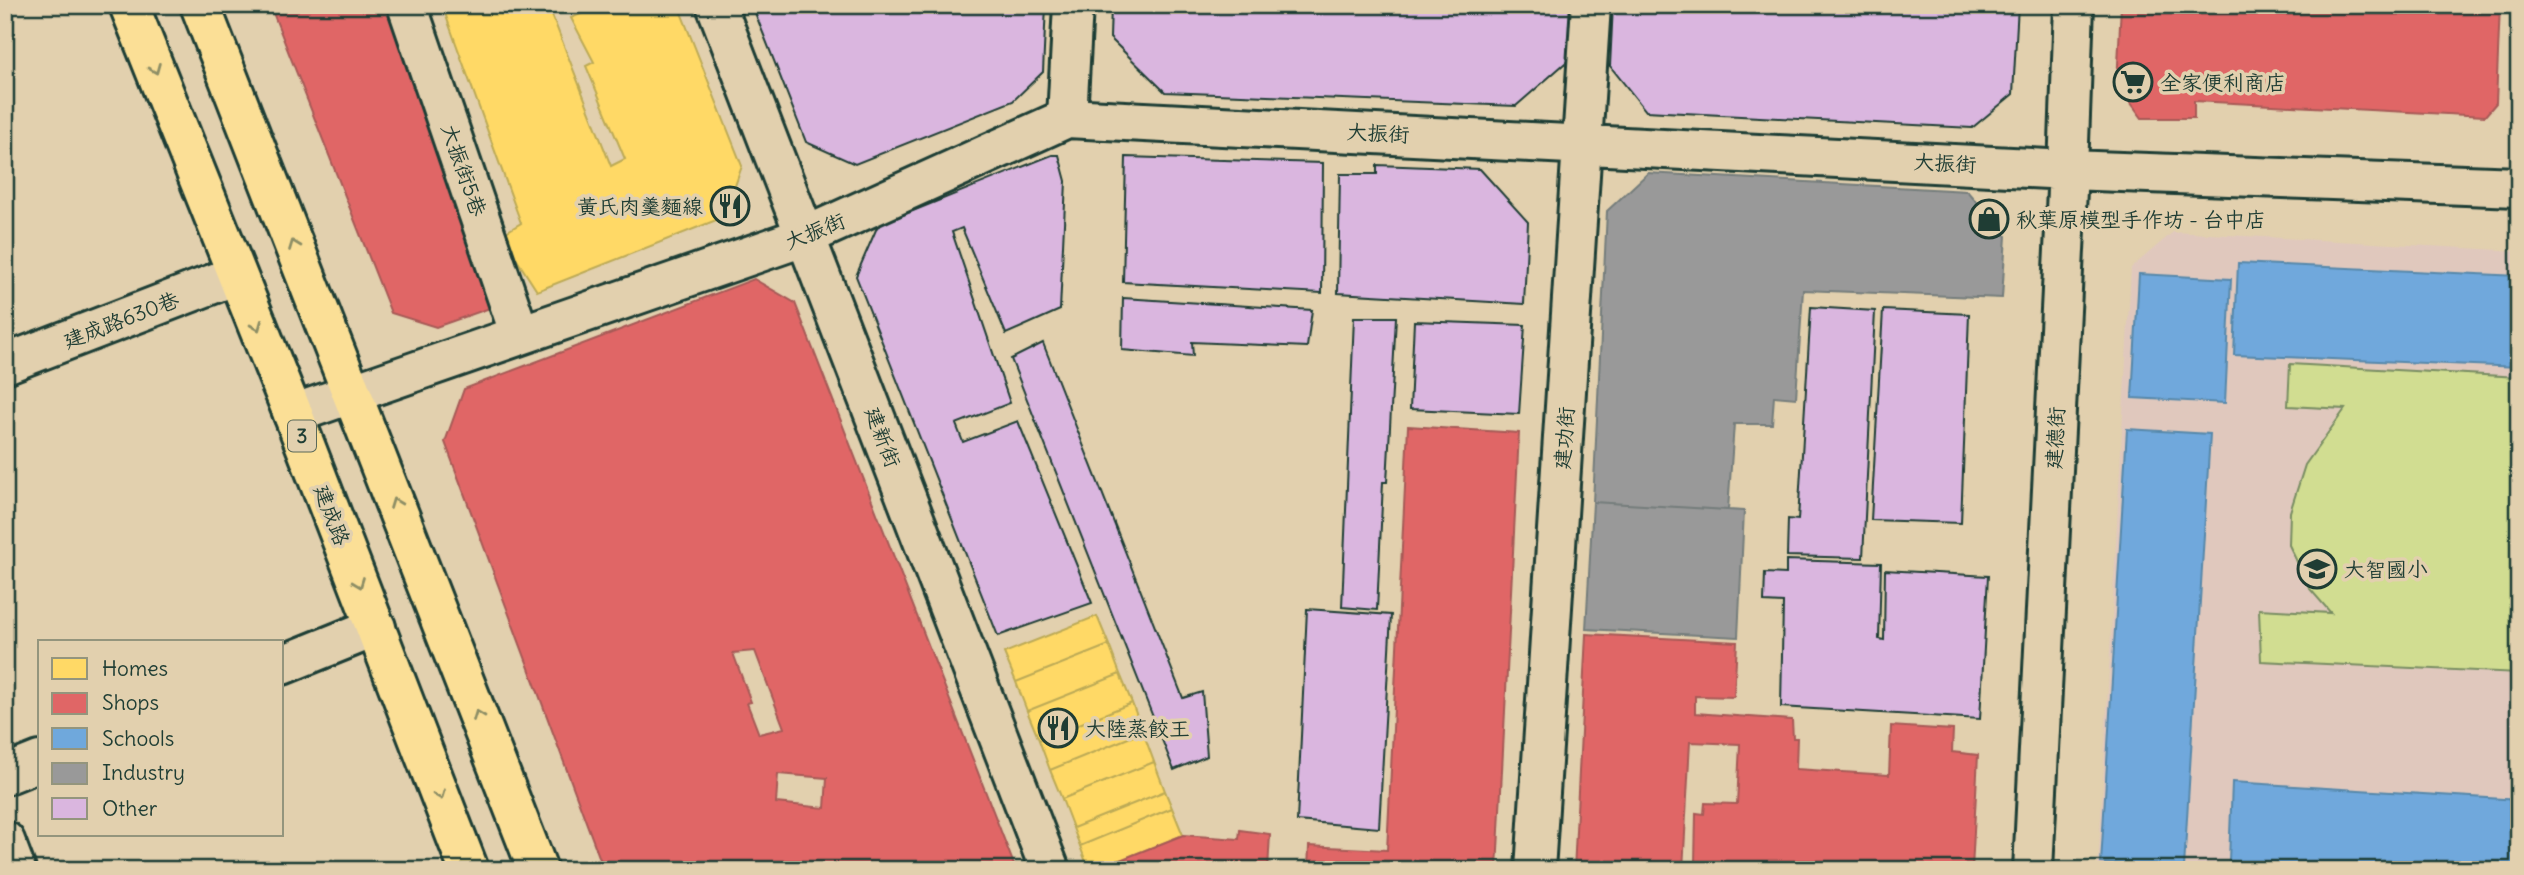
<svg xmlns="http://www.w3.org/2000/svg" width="2524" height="875" font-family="Delius,'LXGW WenKai TC',sans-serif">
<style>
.built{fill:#e0c8bd}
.grass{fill:#d1dd91;stroke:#788d62;stroke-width:2}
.homes{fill:#ffd966;stroke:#bcaa57;stroke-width:2}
.shops{fill:#e06666;stroke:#a65a57;stroke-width:2;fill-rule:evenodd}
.schools{fill:#6fa8dc;stroke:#5788aa;stroke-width:2}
.industry{fill:#999;stroke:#747d7b;stroke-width:2}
.building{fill:#dab6df;stroke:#1f3d34;stroke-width:2}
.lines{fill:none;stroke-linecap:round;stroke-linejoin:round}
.minor-casing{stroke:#1f3d34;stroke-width:44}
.major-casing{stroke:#1f3d34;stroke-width:44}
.minor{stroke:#e2d0ae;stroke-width:38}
.major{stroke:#fbdf96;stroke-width:38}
.oneway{stroke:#8d8e65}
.labels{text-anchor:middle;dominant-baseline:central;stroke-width:7;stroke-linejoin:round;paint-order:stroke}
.shield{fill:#e2d0ae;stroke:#5a6959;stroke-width:2}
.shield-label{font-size:19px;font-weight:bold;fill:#1f3d34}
.poi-label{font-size:21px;fill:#1f3d34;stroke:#e2d0ae;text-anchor:start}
.street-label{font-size:21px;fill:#1f3d34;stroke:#e2d0ae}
</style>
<rect width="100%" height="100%" fill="#e2d0ae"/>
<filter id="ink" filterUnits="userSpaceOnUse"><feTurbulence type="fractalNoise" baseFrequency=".0143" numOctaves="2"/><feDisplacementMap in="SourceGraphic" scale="14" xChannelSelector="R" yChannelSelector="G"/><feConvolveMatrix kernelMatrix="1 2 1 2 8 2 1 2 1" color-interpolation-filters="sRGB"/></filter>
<g filter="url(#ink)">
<path class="built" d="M2173 232 2519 251V870H2098L2131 268Z"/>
<path class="grass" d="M2290 364 2519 377V673L2261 661 2259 609 2331 613 2310 589 2289 545 2290 512 2305 465 2345 409 2288 406Z"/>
<path class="homes" d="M442 5H548L611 166 625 159 586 66 594 62 571 18 583 13 579 5H678L742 166 724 217 537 291 501 235 521 223Z
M1097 616 1109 645 1016 682 1004 653Z
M1109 645 1120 674 1027 711 1016 682Z
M1120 674 1132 703 1039 740 1027 711Z
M1132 703 1143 732 1050 770 1039 740Z
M1143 732 1154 762 1062 799 1050 770Z
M1154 762 1165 791 1073 828 1062 799Z
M1165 791 1172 808 1080 846 1073 828Z
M1172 808 1183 835 1095 870H1089L1080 846Z"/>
<path class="shops" d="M270 5H388L471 235 510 301 436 327 391 313Z
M2121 5H2500L2496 103 2485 116 2194 101V118H2142L2117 84Z
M754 279 795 303 1016 870H604L445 442 464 389ZM755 651 784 728 759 734 747 703 751 702 733 653ZM778 774 827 778 825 808 776 803Z
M1408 426 1519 433 1497 870H1308L1309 846 1387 850Z
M1586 634 1737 642 1734 697 1695 696V713L1792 720 1793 738H1797L1796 769 1889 775 1891 726 1953 730 1952 752 1978 755 1972 870H1703V863H1695L1696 813 1704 814 1705 803 1737 804 1740 744 1690 742 1683 870H1574Z
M1240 830 1270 834 1268 870H1095L1183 835 1239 839Z"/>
<path class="schools" d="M2238 263 2519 276V367L2234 355Z
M2139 274 2231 279 2225 403 2132 398Z
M2127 429 2210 434 2184 868 2101 863Z
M2232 782 2519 800V870H2344L2229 861Z"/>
<path class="industry" d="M1648 173 1967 191 2006 236 2002 298 1803 290 1796 398 1774 396 1772 424H1734L1728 510 1593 502 1607 211Z
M1593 502 1744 511 1738 637 1586 629Z"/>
<path class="building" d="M752 5H1046L1043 72 1013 101 855 164 806 142Z
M1111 5H1408V7L1465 9 1466 5H1573L1572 57 1516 106 1165 92 1110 38Z
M1613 5H2018L2013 94 1972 128 1646 111 1610 66Z
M1052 155H1059L1066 181 1060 310 1006 334 962 228 952 232 1010 403 956 424 963 442 1018 421 1092 603 998 636 856 276 878 225Z
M1126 157 1323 163 1322 293 1123 282Z
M1377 165 1480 169 1528 222 1524 304 1338 293 1340 174H1377Z
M1123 298 1312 310 1307 347 1192 342 1193 356 1122 350Z
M1811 307 1875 311 1863 558 1787 556 1788 519 1798 520Z
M1883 310 1969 314 1961 523 1871 520Z
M1354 317H1396L1387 482H1383L1377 610 1342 607Z
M1414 321 1525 325 1519 414 1410 409Z
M1043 343 1183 698 1202 692 1207 756 1174 770 1011 359Z
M1786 560 1881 563 1879 639 1884 640 1885 570 1988 576 1980 719 1781 707 1783 603 1764 602 1765 573 1786 574Z
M1307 609 1391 615 1379 828 1297 821Z"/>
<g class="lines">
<defs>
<path id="minor" d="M407 5 520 335
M716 5 1050 870
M1067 118 1073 5
M5 364 236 275
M293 414 806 236 1067 118 2068 170 2519 187
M282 665 376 627
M5 775 40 761
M5 841 16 870
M1535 870 1591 5
M2033 870 2068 170 2074 5"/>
<path id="major" d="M129 5 293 414 469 870
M200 5 538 870"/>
</defs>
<use href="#minor" class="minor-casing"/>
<use href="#major" class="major-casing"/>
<use href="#minor" class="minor"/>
<use href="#major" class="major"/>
</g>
<defs><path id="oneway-chevron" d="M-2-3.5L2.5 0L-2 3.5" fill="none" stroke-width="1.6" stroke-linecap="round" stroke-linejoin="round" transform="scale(1.75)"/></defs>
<g class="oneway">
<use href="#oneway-chevron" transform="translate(155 69) rotate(68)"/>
<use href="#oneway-chevron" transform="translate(294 245) rotate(-111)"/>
<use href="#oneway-chevron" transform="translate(257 326) rotate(68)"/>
<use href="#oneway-chevron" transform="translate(395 503) rotate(-111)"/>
<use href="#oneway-chevron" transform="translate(359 583) rotate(69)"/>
<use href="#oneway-chevron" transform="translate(478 715) rotate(-111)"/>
<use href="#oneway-chevron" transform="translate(440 795) rotate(69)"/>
</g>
</g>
<defs>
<symbol id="supermarket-ring" viewBox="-11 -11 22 22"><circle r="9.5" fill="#e2d0ae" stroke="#1f3d34" stroke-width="1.5"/><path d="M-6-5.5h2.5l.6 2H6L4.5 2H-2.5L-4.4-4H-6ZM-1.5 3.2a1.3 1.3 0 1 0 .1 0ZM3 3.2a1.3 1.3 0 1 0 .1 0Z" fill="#1f3d34"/></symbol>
<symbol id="restaurant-ring" viewBox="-11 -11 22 22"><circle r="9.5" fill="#e2d0ae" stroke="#1f3d34" stroke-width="1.5"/><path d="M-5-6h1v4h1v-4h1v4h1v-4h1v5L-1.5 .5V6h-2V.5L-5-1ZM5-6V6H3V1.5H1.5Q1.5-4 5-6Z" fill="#1f3d34"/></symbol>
<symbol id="shop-ring" viewBox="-11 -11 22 22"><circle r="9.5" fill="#e2d0ae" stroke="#1f3d34" stroke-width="1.5"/><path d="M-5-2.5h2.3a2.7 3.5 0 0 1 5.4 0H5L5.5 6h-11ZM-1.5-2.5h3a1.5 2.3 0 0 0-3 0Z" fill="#1f3d34"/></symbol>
<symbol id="school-ring" viewBox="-11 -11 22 22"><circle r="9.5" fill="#e2d0ae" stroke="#1f3d34" stroke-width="1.5"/><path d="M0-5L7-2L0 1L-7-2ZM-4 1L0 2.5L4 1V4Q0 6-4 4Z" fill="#1f3d34"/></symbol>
</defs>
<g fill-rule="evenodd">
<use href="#supermarket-ring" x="2111" y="60" width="44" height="44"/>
<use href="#restaurant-ring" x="708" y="184" width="44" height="44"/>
<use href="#shop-ring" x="1967" y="197" width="44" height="44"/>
<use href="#school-ring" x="2295" y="547" width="44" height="44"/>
<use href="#restaurant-ring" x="1036" y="706" width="44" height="44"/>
</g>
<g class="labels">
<rect class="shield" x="288" y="420.5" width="28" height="31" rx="5"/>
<g class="shield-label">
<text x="302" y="436">3</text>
</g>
<g class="poi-label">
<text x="2160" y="82">全家便利商店</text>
<text x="703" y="206" text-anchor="end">黃氏肉羹麵線</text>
<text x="2016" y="219">秋葉原模型手作坊 - 台中店</text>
<text x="2344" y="569">大智國小</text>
<text x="1085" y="728">大陸蒸餃王</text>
</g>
<g class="street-label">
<text transform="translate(1378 133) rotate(3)">大振街</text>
<text transform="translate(1945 163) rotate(3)">大振街</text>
<text transform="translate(464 170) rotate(71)">大振街5巷</text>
<text transform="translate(815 231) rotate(-22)">大振街</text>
<text transform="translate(121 320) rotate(-21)">建成路630巷</text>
<text transform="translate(883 437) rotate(69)">建新街</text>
<text transform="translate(1564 438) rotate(-86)">建功街</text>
<text transform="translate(2055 438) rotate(-87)">建德街</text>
<text transform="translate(332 515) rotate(69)">建成路</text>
</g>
</g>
<rect width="2524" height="875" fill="none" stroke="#e2d0ae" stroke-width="28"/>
<rect x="14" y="14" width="2496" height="847" fill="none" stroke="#1f3d34" stroke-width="2.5" filter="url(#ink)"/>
<rect x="38" y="640" width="245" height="196" fill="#e2d0ae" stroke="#94957d" stroke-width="2"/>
<rect x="52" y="658" width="35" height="21" fill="#ffd966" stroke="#94957d" stroke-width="2"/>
<text x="102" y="676" font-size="21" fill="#1f3d34">Homes</text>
<rect x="52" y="693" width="35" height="21" fill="#e06666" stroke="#94957d" stroke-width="2"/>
<text x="102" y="710" font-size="21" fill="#1f3d34">Shops</text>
<rect x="52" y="728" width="35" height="21" fill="#6fa8dc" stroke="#94957d" stroke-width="2"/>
<text x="102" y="746" font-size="21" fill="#1f3d34">Schools</text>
<rect x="52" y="763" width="35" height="21" fill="#999999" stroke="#94957d" stroke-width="2"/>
<text x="102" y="780" font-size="21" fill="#1f3d34">Industry</text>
<rect x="52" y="798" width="35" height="21" fill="#dab6df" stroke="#94957d" stroke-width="2"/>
<text x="102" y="816" font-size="21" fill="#1f3d34">Other</text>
</svg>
